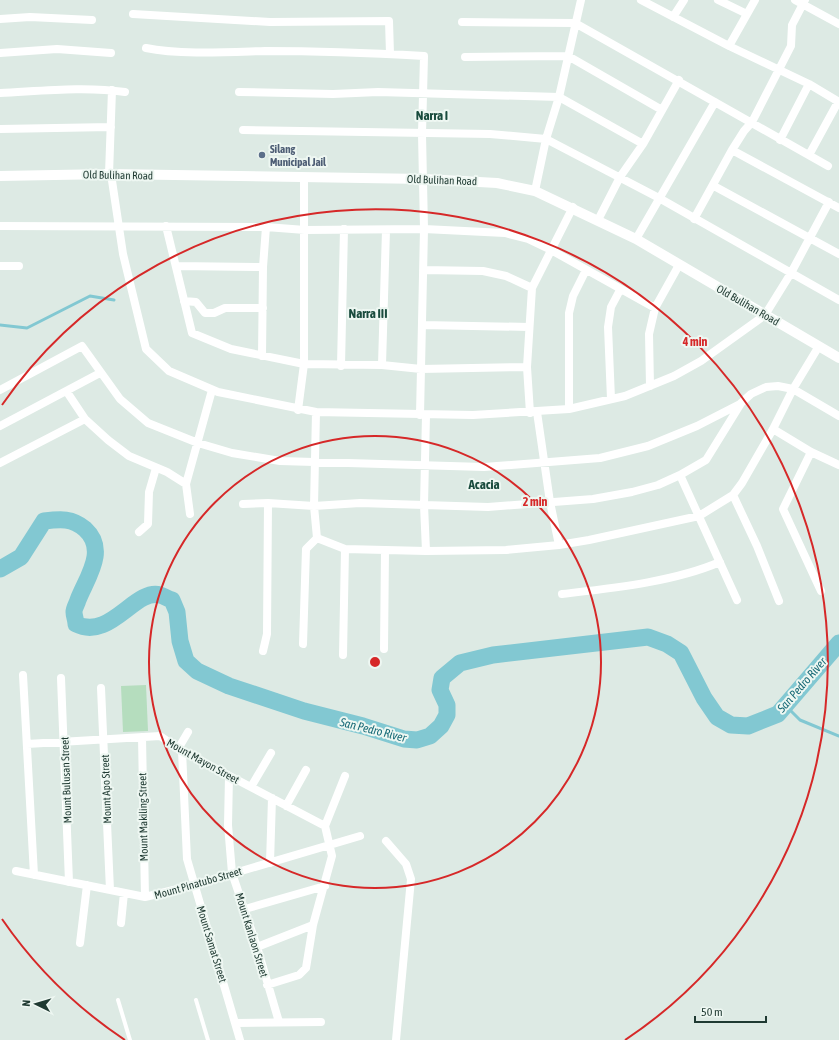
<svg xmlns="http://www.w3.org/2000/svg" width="839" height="1040" font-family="'Asap Condensed',sans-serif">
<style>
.green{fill:#b5ddbe}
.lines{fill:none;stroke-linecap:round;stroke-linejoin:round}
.stream{stroke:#82c8d2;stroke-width:3}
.river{stroke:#82c8d2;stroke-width:17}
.service{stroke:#fff;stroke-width:4}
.minor{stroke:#fff;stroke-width:8}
.tertiary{stroke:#fff;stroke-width:10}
.ring{fill:none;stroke:#d62828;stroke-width:2}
.service-dot{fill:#5c6f8a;stroke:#eef7f2;stroke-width:1.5}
.labels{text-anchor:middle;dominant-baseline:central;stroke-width:4;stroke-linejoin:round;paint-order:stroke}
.service-label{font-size:11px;font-weight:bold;fill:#4e5e75;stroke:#eef7f2;text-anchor:start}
.street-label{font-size:11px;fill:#1f3a32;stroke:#eef7f2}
.water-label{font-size:12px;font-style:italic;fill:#176a77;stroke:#eef7f2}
.quarter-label{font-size:13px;font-weight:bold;fill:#1a4c3e;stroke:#eef7f2}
.centre{fill:#d62828;stroke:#eef7f2;stroke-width:2}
.ring-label{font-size:12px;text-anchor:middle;font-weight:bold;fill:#d62828;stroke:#eef7f2;stroke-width:4;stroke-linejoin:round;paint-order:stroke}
</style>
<rect width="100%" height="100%" fill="#ddeae4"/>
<path class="green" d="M146 685 148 731 123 732 121 686Z"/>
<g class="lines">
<path class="stream" d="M0 325 27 328 90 296 114 300
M786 706 800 720 839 736"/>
<path class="river" d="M0 569 21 557 44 521C61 519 72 518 85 529 108 550 87 577 78 600 77 604 74 608 74 612 74 616 76 620 76 624 110 641 135 588 160 595 164 596 168 599 172 600L177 612 180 641 186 661 197 671 229 686 304 711 363 726 404 739 417 740 430 736 441 726 447 715V705L440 690 442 678 460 663 493 655 648 637 667 644 681 653 704 698 717 717 731 725 748 726 778 714 839 643"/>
<path class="service" d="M118 1000 130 1040
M196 1000 208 1040"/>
<path class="minor" d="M641 0 729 46 809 84 839 102
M718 0 747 14
M795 0 839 24
M133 14 270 22 389 21 390 54
M673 17 684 0
M0 19 30 17 92 20
M462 22 575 23 828 166
M729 46 755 0
M146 48C179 55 230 52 265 51 318 51 371 53 424 56L422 134 424 229 420 415
M0 53 57 49 111 53
M465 57 568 56 662 110
M239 92 333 94 378 92 559 97 643 144
M0 93C41 91 85 86 125 92
M0 129 111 127
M243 130 490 134 546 139 659 198 839 300
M780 140 809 84
M732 150 744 131 752 122 791 46 792 25 805 0
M809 155 838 102
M109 174 112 90
M111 174 123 254 146 349 169 371 218 392 316 412
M714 186 839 254
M535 191 546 139 559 97 581 0
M694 219 732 150 839 208
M598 220 620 177 643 144 679 80
M0 226 266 227 305 230 424 229 505 233 528 239 551 250 655 308
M166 226 192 333 231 349 304 364 382 365 421 369 527 367
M636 239 715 102
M0 266H19
M176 266 263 267
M423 270 483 271 506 276 532 288
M184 301 196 302 205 313H214L225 308H263
M422 325 529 327
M819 346 793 389 773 429 742 483 733 495 699 516 589 540 559 545 506 550 426 551 345 549 317 538 314 506 316 412 473 415 569 409 625 396 674 376 701 361 765 315 791 273 829 202
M262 356 263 267 266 227
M382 365 386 230
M341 366 344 229
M650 386 649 334 655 308 679 265
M0 390 82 346 120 399 148 423 198 443 232 453 280 461 484 467 600 458 648 446 697 426 740 404 751 394 766 387 778 386 793 389 839 416
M67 392 85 419 108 440 129 456 167 472 186 484 190 514
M611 399 608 327 611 307 620 290
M569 409V313L573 296 586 270
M298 410 304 364V178
M537 412 550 502 559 545
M530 413 527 367 532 288 573 207
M426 415 424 505 426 551
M0 426 100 373
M773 429 811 452 839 465
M811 452 783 509 821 591
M0 463 85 419
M680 475 737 600
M186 484 212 390
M733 495 757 546 779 601
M243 504 268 503 314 506 360 503 488 507 593 499 632 492 658 485 680 475 706 460 740 405
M139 532 148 524 149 492 156 468
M562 594C613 588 673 582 720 562
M303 644 306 549 317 538
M384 649 385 550
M263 651 267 634 268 503
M343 655 345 549
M23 675 34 875
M61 678 69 882
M101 688 110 890
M142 737 145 897
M27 744 160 736 182 751 325 826 332 856 313 925 306 968 299 975 267 985
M178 749 188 732
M182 751 187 859 240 1040
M229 776 228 825 232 873 257 947 279 1022
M251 787 271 753
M286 806 306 770
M325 826 345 776
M386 841 406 864 411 879 396 1040
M270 863 272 798
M16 871 145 897 194 885 360 836
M245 909 325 886
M121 923 124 893
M80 943 87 885
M257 947 313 925
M236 1023 321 1022"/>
<path class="tertiary" d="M0 176 109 174 424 179 497 183 535 191 636 239 839 358"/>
</g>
<g class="ring">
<circle cx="375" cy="662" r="226"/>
<path d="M125 1040A453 453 0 0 1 2 919M2 405A453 453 0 1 1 625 1040"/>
</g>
<circle class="service-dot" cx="262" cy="155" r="4"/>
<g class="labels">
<g class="service-label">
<text x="270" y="149">Silang<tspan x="270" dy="13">Municipal Jail</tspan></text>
</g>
<g class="street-label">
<text transform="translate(118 175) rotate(1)">Old Bulihan Road</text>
<text transform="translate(442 180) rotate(2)">Old Bulihan Road</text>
<text transform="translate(748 305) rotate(30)">Old Bulihan Road</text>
<text transform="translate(203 761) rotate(29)">Mount Mayon Street</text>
<text transform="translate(66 780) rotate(-92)">Mount Bulusan Street</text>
<text transform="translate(106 789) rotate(-92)">Mount Apo Street</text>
<text transform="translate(143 817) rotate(-91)">Mount Makiling Street</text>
<text transform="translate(198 883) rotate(-16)">Mount Pinatubo Street</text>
<text transform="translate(252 935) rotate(73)">Mount Kanlaon Street</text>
<text transform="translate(212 944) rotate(73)">Mount Samat Street</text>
</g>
<g class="water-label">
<text transform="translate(802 685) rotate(-49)">San Pedro River</text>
<text transform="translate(373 730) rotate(14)">San Pedro River</text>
</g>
<g class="quarter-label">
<text x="432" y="115">Narra I</text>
<text x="368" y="313">Narra III</text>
<text x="484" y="484">Acacia</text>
</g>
</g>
<circle cx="375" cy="662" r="6" class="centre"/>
<g class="ring-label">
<text x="695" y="346">4 min</text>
<text x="535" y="506">2 min</text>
</g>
<g transform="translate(36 1004) rotate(275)" stroke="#eef7f2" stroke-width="3" paint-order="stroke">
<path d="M0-3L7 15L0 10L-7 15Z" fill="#1f3a32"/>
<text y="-6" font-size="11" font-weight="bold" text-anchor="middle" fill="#1f3a32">N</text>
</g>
<path d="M695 1016v6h71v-6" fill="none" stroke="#1f3a32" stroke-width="2"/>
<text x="701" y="1016" font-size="12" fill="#1f3a32" stroke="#eef7f2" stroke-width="3" paint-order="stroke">50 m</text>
</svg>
